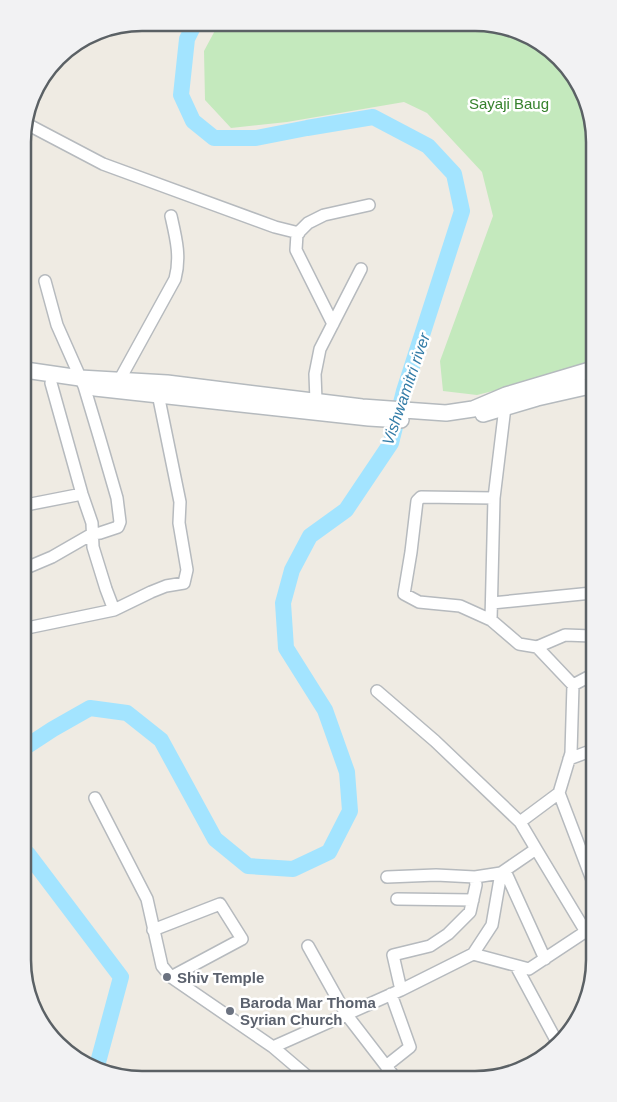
<svg xmlns="http://www.w3.org/2000/svg" width="617" height="1102" font-family="Helvetica,sans-serif">
<style>
.green{fill:#c4e9bd}
.lines{fill:none;stroke-linecap:round;stroke-linejoin:round}
.river{stroke:#a3e4ff;stroke-width:16}
.building{fill:#ccc8c2}
.street-casing{stroke:#b6babe;stroke-width:14}
.secondary-casing{stroke:#b5babe;stroke-width:18}
.street{stroke:#fff;stroke-width:11}
.secondary{stroke:#fff;stroke-width:15}
.worship-dot{fill:#6b7280;stroke:#fff;stroke-width:2}
.labels{text-anchor:middle;dominant-baseline:central;stroke-width:5;stroke-linejoin:round;paint-order:stroke}
.park-label{font-size:15px;fill:#36822d;stroke:#fff}
.worship-label{font-size:15px;font-weight:bold;fill:#5b616d;stroke:#fff;text-anchor:start}
.water-label{font-size:16px;font-style:italic;fill:#337ca7;stroke:#fff}
.rim{fill:none;stroke:#5b6165;stroke-width:2.5}
</style>
<rect width="100%" height="100%" fill="#efebe3"/>
<path class="green" d="M219 23 498 25 554 52 588 103 590 367 477 395 443 391 440 361 493 216 482 172 427 113 404 102 287 122 231 128 205 100 204 51Z"/>
<g class="lines">
<path class="river" d="M27 746 53 729 90 708 127 713 161 740 215 839 248 866 293 869 329 852 350 811 347 772 325 710 286 648 283 603 292 570 310 536 346 510 391 443 404 391 462 211 454 174 428 146 373 117 307 128 256 138H214L193 121 181 95 187 39 195 23
M28 854 121 977 97 1066"/>
</g>
<path class="building" d="M592 615V630L589 631 586 616Z"/>
<g class="lines">
<defs>
<path id="street" d="M25 123 103 164 275 227 299 233
M333 324 296 250 297 234 308 223 324 215 369 205
M120 379 175 279C181 257 176 238 171 216
M51 383 82 494 92 523 93 547 106 589 114 610
M316 401 315 374 320 349 361 269
M494 498 421 497 417 501 411 552 404 594 419 602 460 606 491 620 519 644 537 647 565 635 592 636
M26 505 82 494
M26 568 52 557 92 534 100 533 118 527 120 522 117 498 99 436 84 386 57 325 45 281
M492 603 592 593
M491 620 494 498 505 407
M27 628 114 610 151 592 166 586 184 583 187 570 179 523 180 502 158 394
M537 647 573 685
M377 691 435 741 520 822
M569 759 593 750
M559 793 594 885
M95 798 147 899 162 966 171 977 273 1047 307 1076
M536 849 586 932
M505 871 545 959
M387 877 436 875 475 877 476 885 470 912 448 934 430 946 393 955 401 990 473 954 492 925 501 873 536 849 520 822 559 793 571 753 573 685 592 675
M475 877 501 873
M397 899 473 900
M153 930 220 904 242 939 171 977
M308 946 346 1014 393 1075
M473 954 529 969 594 926
M516 966 557 1042
M273 1047 401 990
M386 1066 410 1047 391 994"/>
<path id="secondary" d="M25 370 80 378 167 383 362 407 446 413 473 409 506 395 590 370
M95 388 369 418 401 420
M483 414 537 398 590 386"/>
</defs>
<use href="#street" class="street-casing"/>
<use href="#secondary" class="secondary-casing"/>
<use href="#street" class="street"/>
<use href="#secondary" class="secondary"/>
</g>
<g class="worship-dot">
<circle cx="167" cy="977" r="5"/>
<circle cx="230" cy="1011" r="5"/>
</g>
<g class="labels">
<g class="park-label">
<text x="509" y="103">Sayaji Baug</text>
</g>
<g class="worship-label">
<text x="177" y="977">Shiv Temple</text>
<text x="240" y="1002">Baroda Mar Thoma<tspan x="240" dy="17">Syrian Church</tspan></text>
</g>
<g class="water-label">
<text transform="translate(406 389) rotate(-71)">Vishwamitri river</text>
</g>
</g>
<path d="M0 0H617V1102H0ZM142 31H475A111 111 0 0 1 586 142V960A111 111 0 0 1 475 1071H142A111 111 0 0 1 31 960V142A111 111 0 0 1 142 31Z" fill="#f2f2f3" fill-rule="evenodd"/>
<path class="rim" d="M142 31H475A111 111 0 0 1 586 142V960A111 111 0 0 1 475 1071H142A111 111 0 0 1 31 960V142A111 111 0 0 1 142 31Z"/>
</svg>
